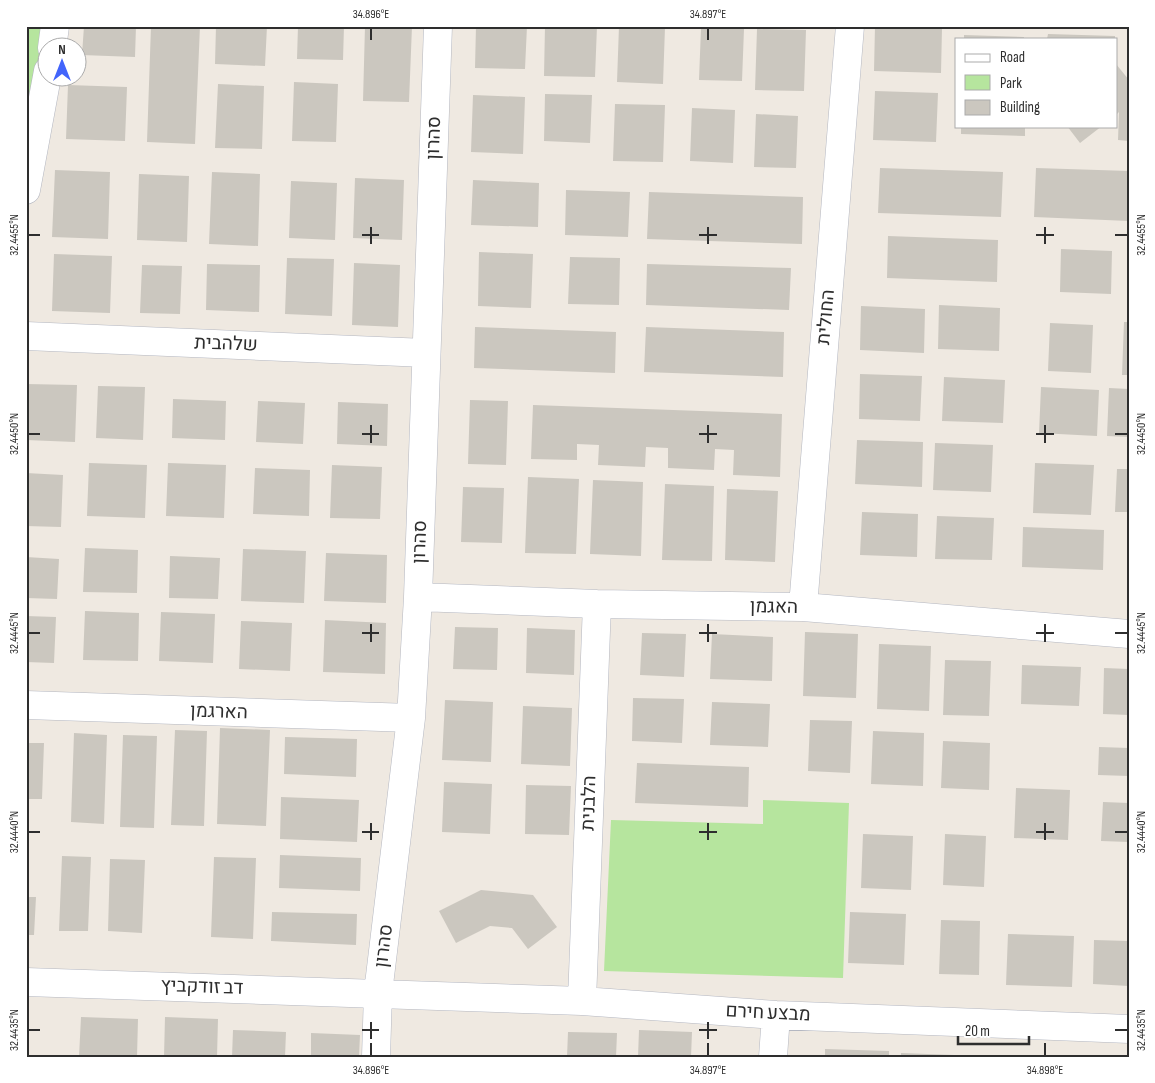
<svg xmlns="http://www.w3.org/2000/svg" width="1155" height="1083" font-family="'Sofia Sans Condensed',Heebo,sans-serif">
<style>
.green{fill:#b6e59e}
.building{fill:#cbc7bf}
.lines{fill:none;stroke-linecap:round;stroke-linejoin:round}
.minor-casing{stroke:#b4b7c1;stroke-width:29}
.minor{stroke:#fff;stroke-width:28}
.ticks{fill:none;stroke:#2e2e2e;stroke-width:2}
.labels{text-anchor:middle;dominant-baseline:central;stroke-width:5;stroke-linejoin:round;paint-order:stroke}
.street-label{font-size:19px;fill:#2e2e2e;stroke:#fff}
.neatline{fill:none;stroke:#2e2e2e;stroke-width:2}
.ticks-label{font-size:12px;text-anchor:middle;fill:#2e2e2e}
</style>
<rect width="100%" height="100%" fill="#efe9e1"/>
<path class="green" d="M26 26H49L26 151Z
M763 800 849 803 843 978 604 971 611 820 763 824Z"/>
<path class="building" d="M84 26H136L135 57 82 55Z
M151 26H200L195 144 147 142Z
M216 26H267L265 66 215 64Z
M298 26H344L343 60 297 59Z
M365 26H412L409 102 363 101Z
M476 26H527L525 69 475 68Z
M545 26H597L595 77 544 76Z
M619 26 665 27 663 84 617 82Z
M875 26 942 28 941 73 874 71Z
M701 28 744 29 742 81 699 80Z
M757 29 806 30 804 91 755 90Z
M1048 34 1115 36V39H1047Z
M964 35 1024 37V39H964Z
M1116 64 1129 80V141L1118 140 1119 112 1116 115Z
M294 82 338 84 336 142 292 141Z
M218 84 264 86 262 149 215 148Z
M68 85 127 87 125 141 66 139Z
M875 91 938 93 936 142 873 140Z
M545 94 592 95 590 143 544 141Z
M473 95 525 97 523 154 471 152Z
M615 104 665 105 663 162 613 161Z
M692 108 735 110 733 163 690 161Z
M756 114 798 116 796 168 754 167Z
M961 126H1025V136L961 134Z
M1067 126H1102L1080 143Z
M880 168 1003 172 1001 217 878 213Z
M1036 168 1129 171V221L1034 217Z
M55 170 110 172 108 239 52 237Z
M212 172 260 174 258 246 209 244Z
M139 174 189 176 187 242 137 240Z
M355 178 404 180 402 240 353 238Z
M473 180 539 183 538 227 471 225Z
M291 181 337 183 335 240 289 238Z
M566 190 630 192 628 237 565 235Z
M649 192 803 197 802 244 647 239Z
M888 236 998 240 997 282 887 278Z
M1061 249 1112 251 1111 294 1060 292Z
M479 252 533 254 531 308 478 306Z
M54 254 112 256 110 313 52 311Z
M570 257 620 258 619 305 568 304Z
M287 258 334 259 332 316 285 314Z
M354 263 400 265 398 327 352 325Z
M207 264 260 265 259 312 206 310Z
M647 264 791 268 789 310 646 305Z
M142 265 182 266 180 314 140 313Z
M939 305 1000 308 999 351 938 349Z
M861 306 925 309 924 353 860 350Z
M1124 322H1129V375H1122Z
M1050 323 1093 325 1091 373 1048 371Z
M475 327 616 332 615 373 474 368Z
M646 327 784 332 783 377 644 372Z
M860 374 922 376 920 421 859 419Z
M944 377 1005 380 1003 423 942 421Z
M26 384 77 385 75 442 26 440Z
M98 386 145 387 143 440 96 438Z
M1041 387 1099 390 1097 436 1039 433Z
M1109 388 1129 389V437L1107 436Z
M173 399 226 401 225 440 172 438Z
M470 400 508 401 506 465 468 464Z
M258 401 305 403 303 444 256 442Z
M338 402 388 404 387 446 337 444Z
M533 405 782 414 780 477 733 475 734 450 715 449 714 470 668 468V448L646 447 645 467 598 465 599 445 577 444V460L531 459Z
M857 440 923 442 922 487 855 484Z
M935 443 993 445 991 492 933 490Z
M89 463 147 465 145 518 87 516Z
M168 463 226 465 224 518 166 516Z
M1035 463 1094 465 1091 515 1033 513Z
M332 465 382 467 380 519 330 518Z
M255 468 310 470 309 516 253 514Z
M1117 469H1129V512H1115Z
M26 473 63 475 61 527 26 526Z
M528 477 579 479 576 554 525 553Z
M593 480 643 482 641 556 590 554Z
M665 484 714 486 712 561 662 560Z
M463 487 504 488 502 543 461 542Z
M727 489 778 491 775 562 725 560Z
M862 512 918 514 917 557 860 555Z
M937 516 994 518 992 560 935 559Z
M1023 527 1104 530 1103 570 1022 567Z
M85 548 138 550 137 593 83 592Z
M243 549 306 551 304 603 241 601Z
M326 553 387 555 386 603 324 601Z
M170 556 220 558 218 599 169 598Z
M26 557 59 559 57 599 26 598Z
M85 611 139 613 138 661 83 660Z
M161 612 215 614 213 663 159 661Z
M26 616 56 617 54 663 26 662Z
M325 620 386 623 385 674 323 672Z
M241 621 292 623 290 671 239 669Z
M455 627 498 628 497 670 453 669Z
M527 628 575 630 574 675 526 673Z
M805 632 858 634 856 698 803 696Z
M642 633 686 634 684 677 640 675Z
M712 634 773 637 772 681 710 679Z
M879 644 931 646 929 711 877 709Z
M945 660 991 661 989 716 943 715Z
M1022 665 1081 667 1079 706 1021 704Z
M1104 668 1129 669V715L1103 714Z
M633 698 684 699 682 743 632 741Z
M445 700 493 702 491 762 442 760Z
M712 702 770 704 768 747 710 745Z
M523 706 572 708 570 766 521 764Z
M810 720 852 721 850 773 808 771Z
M220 728 270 730 266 826 217 824Z
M175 730 207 731 204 826 171 825Z
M873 731 924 733 923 786 871 784Z
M74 733 107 735 104 824 71 822Z
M123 735 157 736 154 828 120 827Z
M285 737 357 739 356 777 284 774Z
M943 741 990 743 989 790 941 788Z
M26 743H44L42 799H26Z
M1099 747 1129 748V776L1098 775Z
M637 763 749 767 748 807 635 803Z
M444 782 492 784 490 834 442 832Z
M526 785 571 786 569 835 525 834Z
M1016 788 1070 790 1068 840 1014 838Z
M281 797 359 800 357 842 280 839Z
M1103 802 1129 803V842L1101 841Z
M863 834 913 836 911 890 861 888Z
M945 834 986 836 984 887 943 885Z
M280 855 361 858 360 891 279 888Z
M62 856 91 857 88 931H59Z
M214 857 256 858 253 939 211 937Z
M110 859 145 860 142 933 108 931Z
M481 890 533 895 557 927 528 949 512 928 490 926 456 943 439 911Z
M26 897H36L34 935H26Z
M272 912 357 914 356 945 271 941Z
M850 912 906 914 904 965 848 963Z
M941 920 980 921 979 975 939 974Z
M1008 934 1074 936 1072 987 1006 985Z
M1094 940 1129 941V986L1093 984Z
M81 1017 138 1019 137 1057H79Z
M165 1017 218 1019 217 1057H164Z
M233 1030 286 1032 285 1057H232Z
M639 1030 692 1032 691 1057H638Z
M568 1032 617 1033 616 1057H567Z
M311 1033 360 1035 359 1057H311Z
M825 1049 889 1051V1057H825Z
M901 1053 954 1055V1057H901Z"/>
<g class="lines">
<defs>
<path id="minor" d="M52 48 55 26
M26 190 48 71
M26 336 426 353
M418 597 597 604 803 607 1129 634
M803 607 850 26
M26 705 411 718
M26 982 582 1001 776 1015 1129 1029
M582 1001 597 604
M376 1057 378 993 411 718 418 597 438 26
M773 1057 776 1015"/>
</defs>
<use href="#minor" class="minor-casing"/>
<use href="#minor" class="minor"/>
</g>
<path class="ticks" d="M371 28V40M708 28V40M371 227V244M708 227V244M1045 227V244M28 235H40M362 235H379M699 235H717M1036 235H1054M1115 235H1128M371 425V443M708 425V443M1045 425V443M28 434H40M362 434H379M699 434H717M1036 434H1054M1115 434H1128M371 624V642M708 624V642M1045 624V642M28 633H40M362 633H379M699 633H717M1036 633H1054M1115 633H1128M371 823V840M708 823V840M1045 823V840M28 832H40M362 832H379M699 832H717M1036 832H1054M1115 832H1128M371 1022V1039M708 1022V1039M28 1030H40M362 1030H379M699 1030H717M1115 1030H1128M371 1043V1056M708 1043V1056M1045 1043V1056"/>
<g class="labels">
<g class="street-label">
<text transform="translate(434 138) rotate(-88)">סהרון</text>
<text transform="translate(826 317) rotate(-85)">החולית</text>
<text transform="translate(226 344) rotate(2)">שלהבית</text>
<text transform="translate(420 542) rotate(-88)">סהרון</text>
<text transform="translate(774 607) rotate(1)">האגמן</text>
<text transform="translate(219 712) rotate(2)">הארגמן</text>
<text transform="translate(589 803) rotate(-88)">הלבנית</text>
<text transform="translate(384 946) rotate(-83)">סהרון</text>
<text transform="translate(202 987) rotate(2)">דב זודקביץ</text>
<text transform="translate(768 1013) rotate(3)">מבצע חירם</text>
</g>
</g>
<rect width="1155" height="1083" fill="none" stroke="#ffffff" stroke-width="55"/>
<rect x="955" y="38" width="162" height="90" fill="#ffffff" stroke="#ababab"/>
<rect x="965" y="54" width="25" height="8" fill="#ffffff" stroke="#ababab"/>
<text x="1000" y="62" font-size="15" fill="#2e2e2e">Road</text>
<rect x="965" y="75" width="25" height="15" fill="#b6e59e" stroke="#ababab"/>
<text x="1000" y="88" font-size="15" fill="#2e2e2e">Park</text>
<rect x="965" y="100" width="25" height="15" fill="#cbc7bf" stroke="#ababab"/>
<text x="1000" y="112" font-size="15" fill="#2e2e2e">Building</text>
<g transform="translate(62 62)"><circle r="24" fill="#ffffff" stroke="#ababab"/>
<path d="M0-4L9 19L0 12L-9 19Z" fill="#4264fb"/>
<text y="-8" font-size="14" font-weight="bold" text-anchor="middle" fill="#2e2e2e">N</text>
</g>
<path d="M958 1036v8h71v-8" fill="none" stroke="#2e2e2e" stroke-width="2.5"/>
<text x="965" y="1036" font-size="15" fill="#2e2e2e" stroke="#ffffff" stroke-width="4" paint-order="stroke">20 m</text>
<rect x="28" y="28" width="1100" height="1028" class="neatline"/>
<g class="ticks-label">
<text x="371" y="18">34.896°E</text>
<text x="708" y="18">34.897°E</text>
<text transform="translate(14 235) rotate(-90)" y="4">32.4455°N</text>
<text transform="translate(1141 235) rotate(-90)" y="4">32.4455°N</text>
<text transform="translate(14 434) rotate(-90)" y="4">32.4450°N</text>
<text transform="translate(1141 434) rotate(-90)" y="4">32.4450°N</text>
<text transform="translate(14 633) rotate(-90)" y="4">32.4445°N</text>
<text transform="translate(1141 633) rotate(-90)" y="4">32.4445°N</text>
<text transform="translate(14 832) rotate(-90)" y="4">32.4440°N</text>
<text transform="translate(1141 832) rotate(-90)" y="4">32.4440°N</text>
<text transform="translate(14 1030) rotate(-90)" y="4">32.4435°N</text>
<text transform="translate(1141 1030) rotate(-90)" y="4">32.4435°N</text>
<text x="371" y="1074">34.896°E</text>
<text x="708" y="1074">34.897°E</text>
<text x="1045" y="1074">34.898°E</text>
</g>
</svg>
